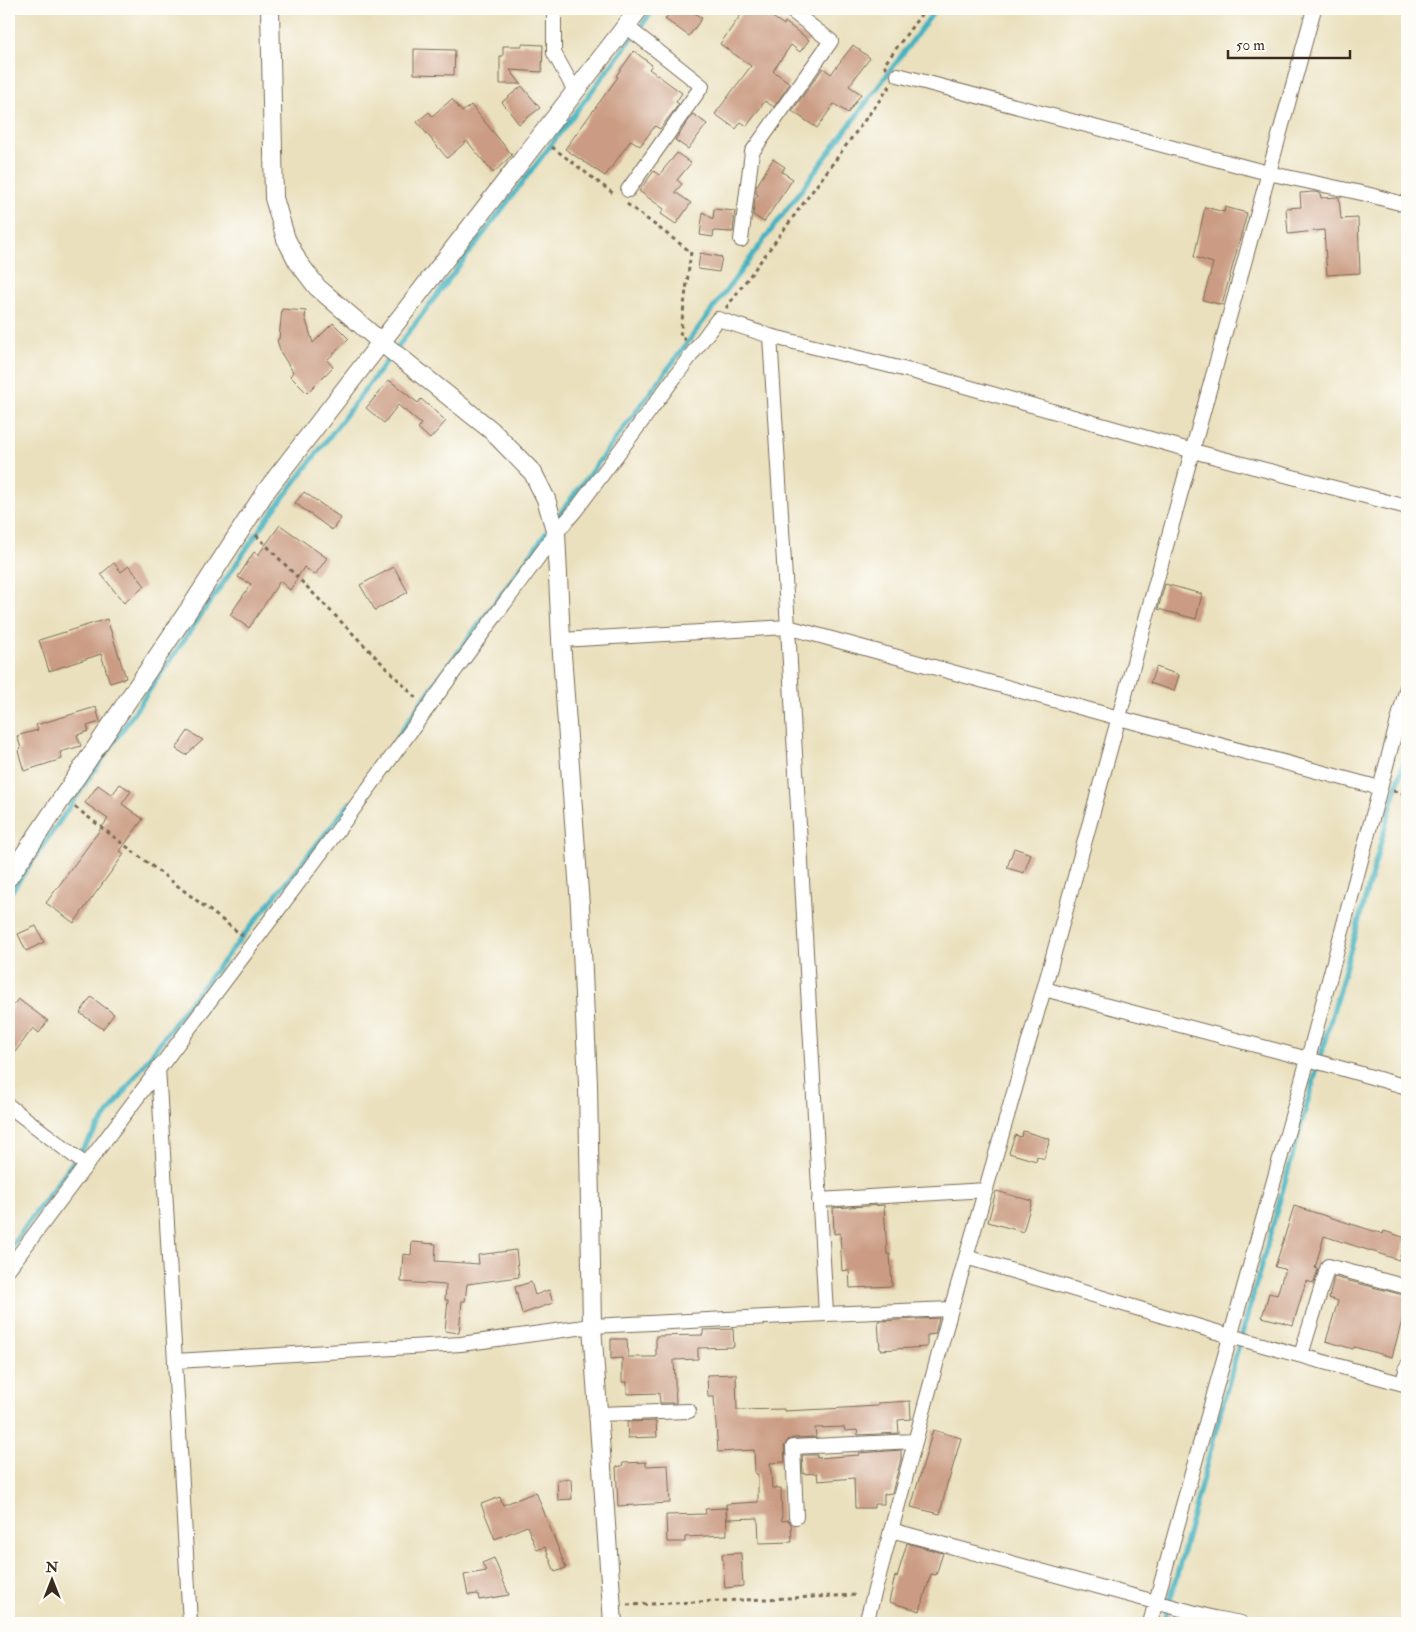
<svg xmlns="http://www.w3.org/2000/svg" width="1416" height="1632" font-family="'IM FELL Double Pica',serif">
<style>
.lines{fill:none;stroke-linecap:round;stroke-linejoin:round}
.stream{stroke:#44b2c0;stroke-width:5}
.building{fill:#cb9c83}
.minor-casing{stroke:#786a56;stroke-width:16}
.tertiary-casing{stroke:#786a56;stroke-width:20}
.path{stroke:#786a56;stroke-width:3;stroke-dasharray:4 4;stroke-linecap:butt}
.minor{stroke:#fff;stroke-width:14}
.tertiary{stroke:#fff;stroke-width:18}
</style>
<rect width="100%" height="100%" fill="#fdfcf7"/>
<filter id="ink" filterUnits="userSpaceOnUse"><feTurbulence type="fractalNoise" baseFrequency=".02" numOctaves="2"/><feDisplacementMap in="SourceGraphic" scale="10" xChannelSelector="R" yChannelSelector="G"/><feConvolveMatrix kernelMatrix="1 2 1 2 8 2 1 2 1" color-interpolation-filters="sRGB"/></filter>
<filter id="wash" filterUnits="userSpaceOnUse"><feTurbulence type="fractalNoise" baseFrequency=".0096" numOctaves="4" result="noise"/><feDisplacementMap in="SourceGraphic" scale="20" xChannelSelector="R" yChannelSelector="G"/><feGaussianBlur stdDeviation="1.12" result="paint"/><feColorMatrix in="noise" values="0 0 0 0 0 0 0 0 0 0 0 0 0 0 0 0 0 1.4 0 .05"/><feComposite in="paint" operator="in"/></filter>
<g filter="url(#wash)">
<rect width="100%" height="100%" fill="#eae0bd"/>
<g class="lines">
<path class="stream" d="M556 519 936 9
M396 740 416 709 550 528
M9 895 267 519 654 9
M9 1249 189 1003 350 803
M1164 1623 1235 1359 1407 750"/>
</g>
<g id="blocks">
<path class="building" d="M673 9H689L702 18 689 36 665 19Z
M745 9H761L784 25 785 22 809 40 800 52 791 45 773 71 790 83 774 107 765 101 747 126 741 122 736 129 715 114 751 66 720 44Z
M522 44 543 45 542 72 510 70 521 84H500V56H503V46H522Z
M853 45 870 58 849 86 861 94 848 113 834 104 817 128 792 111 823 68 831 74Z
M414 49 455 50 454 75 414 74Z
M634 51 652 65 649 69 682 93 676 102 679 104 660 129 655 126 640 146 631 140 605 176 565 149 618 77 616 76Z
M522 86 540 108 519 124 502 102Z
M452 99 462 112 471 105 512 155 493 173 467 141 447 158 417 122 429 112 432 116Z
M693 114 707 124 688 149 675 140Z
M677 153 691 163 677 180 682 184 675 192 691 203 676 224 661 214 664 209 639 191 654 171 659 175Z
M773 159 785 167 782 172 793 179 764 222 753 215 755 199 758 195 756 193V187Z
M1313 192 1320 193 1321 198 1339 197 1341 219 1358 218 1360 273 1327 275 1324 230 1288 234 1286 208 1301 207 1300 193Z
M1205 207 1224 212 1225 207 1247 213 1222 305 1203 300 1213 263 1194 257Z
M714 209 735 211 733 232 714 231 713 237 700 235 703 212 713 219Z
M700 253 722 257 719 272 698 269Z
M282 309 306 311 305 317 313 343 333 323 349 339 327 360 333 367 307 393 290 376 293 372 281 353 277 340 279 339Z
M389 380 418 403 421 399 446 421 430 439 418 428 421 424 398 405 384 423 366 408Z
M304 492 341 518 332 530 295 503Z
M280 525 327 558 315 575 304 567 290 590 280 581 249 628 230 615 251 584 238 577 254 552 258 555Z
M114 563 121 572 129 566 145 586 124 603 101 574Z
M394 567 408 592 375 610 360 585Z
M1165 584 1202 594 1196 619 1158 609Z
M107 619 126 678 110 683 101 654 49 671 39 640Z
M1156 667 1179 675 1174 691 1150 683Z
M96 707 100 722 87 726 89 731 77 735 81 746 60 752 62 759 24 771 18 751 21 748 17 736 38 730 36 725Z
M188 731 203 740 186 755 176 749Z
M120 784 131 791 122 804 143 819 120 851 124 854 74 923 46 903 108 819 85 803 98 785 112 795Z
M1014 848 1031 854 1024 873 1007 868Z
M36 926 44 942 26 951 18 934Z
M91 997 114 1014 103 1029 80 1013Z
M18 999 48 1021 39 1033 33 1028 9 1060V1011Z
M1023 1131 1050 1139 1044 1159 1037 1156 1036 1161 1009 1153 1015 1135 1021 1137Z
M996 1191 1032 1201 1023 1232 988 1222Z
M884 1205 887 1254H890L892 1286 850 1288 849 1270 842 1271 840 1233 834 1234 833 1208Z
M1294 1206 1383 1234 1384 1231 1406 1238 1399 1260 1324 1236 1315 1268 1318 1269 1314 1283 1306 1281 1293 1325 1262 1317 1269 1293 1277 1295 1285 1269 1275 1267Z
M412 1242 436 1244 435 1261 479 1264 478 1255 516 1250 519 1277 467 1284 465 1301H462L459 1333 445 1331 448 1300H445L446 1285 401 1282 403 1254 411 1255Z
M1334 1277 1407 1296V1319L1403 1317 1392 1357 1354 1347 1353 1349 1326 1341 1338 1301 1329 1298Z
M531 1282 535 1295 549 1290 553 1303 522 1314 515 1287Z
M939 1318 935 1334 927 1335V1347L880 1350 878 1321Z
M733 1329 734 1347 698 1348V1359L674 1360 676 1403H660L659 1393 627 1394V1382H622V1358L611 1359V1339H627L628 1357H656V1336L703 1335V1330Z
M736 1374 737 1410 784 1409V1411L826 1409 878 1406V1403L910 1401 911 1419 898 1420 899 1433 858 1435 857 1430 845 1431 844 1427 815 1428 816 1437 793 1438 788 1440 784 1447 785 1462 770 1463 772 1488H781L782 1521 788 1520 791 1524 792 1542 759 1543 758 1518 727 1519 726 1504 758 1502V1474H755L754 1450 718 1452 714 1397H708L707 1375Z
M656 1421 657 1437 628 1438 627 1422Z
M933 1430 961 1438 949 1480H948L940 1514 911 1507Z
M901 1450V1459L892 1493 884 1494V1504H874V1508H855L854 1478 818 1481 817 1473 803 1474 802 1455H817V1458L859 1455V1453Z
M646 1462V1466L668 1465 670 1503 618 1506 616 1467 622 1466 623 1463Z
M571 1479 572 1499 558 1500 557 1480Z
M536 1492 566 1568 555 1572 545 1547 537 1550 527 1526 495 1539 481 1504 500 1497 503 1505Z
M726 1508 727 1535 685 1537V1542H667L666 1515 706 1514 705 1509Z
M907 1543 943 1553 936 1575 931 1574 920 1611 889 1602 895 1576 897 1577Z
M741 1553 743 1586 725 1588 722 1554Z
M494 1558 509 1595 479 1600 478 1594 468 1595 464 1575 486 1571 482 1563Z"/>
</g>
</g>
<g filter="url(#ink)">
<use href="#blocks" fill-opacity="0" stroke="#786a56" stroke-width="1"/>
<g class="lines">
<defs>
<path id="minor" d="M554 9V53L575 91
M626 26 702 86 628 190
M898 75 1268 173 1366 194 1407 205
M741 240 752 152 831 41 789 9
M770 336 788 627 826 1314
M561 640 788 627 1119 718 1380 788
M1044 989 1308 1059 1407 1087
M158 1067 190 1623
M9 1106 86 1165
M819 1200 986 1190
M966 1257 1230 1336 1407 1385
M9 1268 338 830 556 533 575 511 718 319 770 336 915 372 1193 451 1407 507
M1301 1355 1328 1266 1407 1287
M176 1361 461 1344 592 1326 826 1314 951 1309
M1403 1383 1407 1366
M598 1414 689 1411
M796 1517 793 1447 915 1441
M891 1530 1214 1618 1241 1623
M866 1623 951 1309 1044 989 1314 9
M1150 1623 1308 1059 1407 687"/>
<path id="tertiary" d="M270 9 274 198 286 239 298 262 317 287 382 343 491 430 533 473 546 499 556 533 561 640 580 906 588 1084 592 1326 613 1623
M9 877 194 602 266 491 639 9"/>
</defs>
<use href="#minor" class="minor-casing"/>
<use href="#tertiary" class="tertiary-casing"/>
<path class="path" d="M887 68 884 65 925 9
M552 147 614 194
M627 204 691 252 680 336 686 340
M726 308 890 86
M256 535 418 700
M1393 791 1407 794
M75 807 243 936
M627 1605 858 1595"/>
<use href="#minor" class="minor"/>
<use href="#tertiary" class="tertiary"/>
</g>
</g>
<rect width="1416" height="1632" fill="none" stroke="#fdfcf7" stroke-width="30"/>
<g transform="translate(52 1580)" stroke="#fdfcf7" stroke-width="4" paint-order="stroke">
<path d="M0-4L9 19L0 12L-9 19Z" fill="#3b2a1e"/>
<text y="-8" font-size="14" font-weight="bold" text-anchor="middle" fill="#3b2a1e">N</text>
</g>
<path d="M1228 50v8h122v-8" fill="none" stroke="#3b2a1e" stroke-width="2.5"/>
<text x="1236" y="50" font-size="15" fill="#3b2a1e" stroke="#fdfcf7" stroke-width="4" paint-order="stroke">50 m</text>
</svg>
